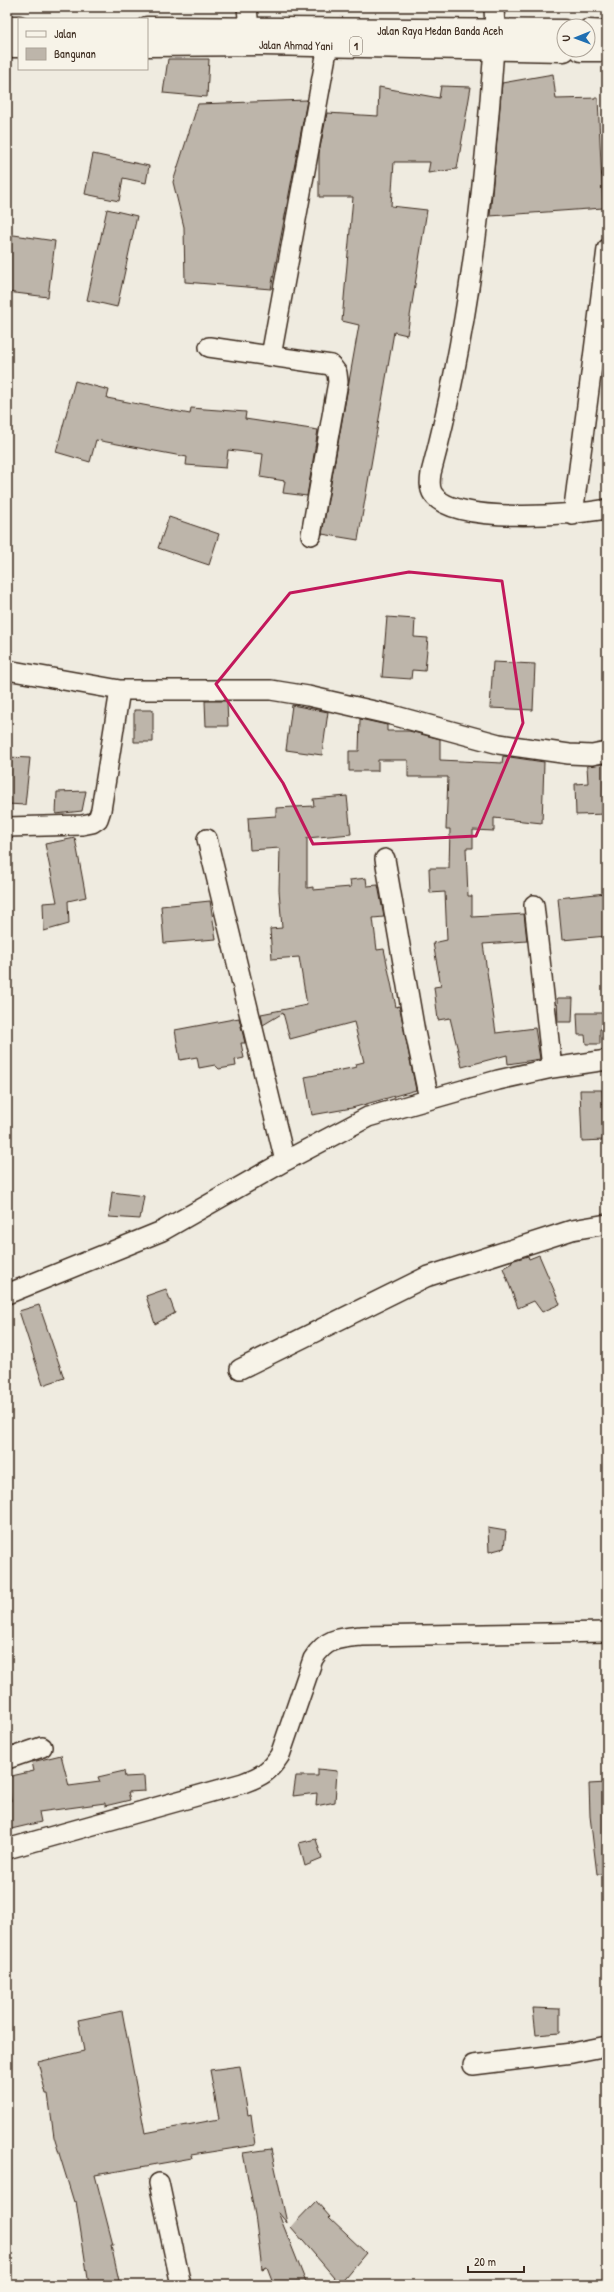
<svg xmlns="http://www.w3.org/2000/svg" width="614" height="2292" font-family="'Patrick Hand',sans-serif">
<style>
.building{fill:#bdb5aa;stroke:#3b2a1e}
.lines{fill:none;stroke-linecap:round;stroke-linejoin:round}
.minor-casing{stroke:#3b2a1e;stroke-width:22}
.primary-casing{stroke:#3b2a1e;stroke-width:25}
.minor{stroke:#f7f3e8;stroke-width:19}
.primary{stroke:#f7f3e8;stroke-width:22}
.marked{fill:none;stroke:#c2185b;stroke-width:3;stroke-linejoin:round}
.labels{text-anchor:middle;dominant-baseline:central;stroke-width:3;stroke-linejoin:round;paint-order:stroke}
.shield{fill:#f7f3e8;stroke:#73665b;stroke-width:1}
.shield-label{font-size:11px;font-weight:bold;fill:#3b2a1e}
.street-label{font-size:12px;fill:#3b2a1e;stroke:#f7f3e8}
</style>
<rect width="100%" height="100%" fill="#efebe0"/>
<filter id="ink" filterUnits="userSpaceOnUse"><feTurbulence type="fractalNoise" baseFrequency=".025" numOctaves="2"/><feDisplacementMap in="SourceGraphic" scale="8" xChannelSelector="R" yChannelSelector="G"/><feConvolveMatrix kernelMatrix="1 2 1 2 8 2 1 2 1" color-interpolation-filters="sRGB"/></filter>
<g filter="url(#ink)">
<path class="building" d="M168 59H209L207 97 163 93Z
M553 74 556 99 598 98 603 208 490 216 502 83Z
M441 86 471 87 457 169 428 173 430 162H394L391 206 427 210 407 335 394 332 358 540 322 534 359 325 342 321 353 197H319V153L327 113 378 116 379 87 439 98Z
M307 100 271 289 185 282 184 227 173 182 198 104Z
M93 154 149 166 146 183 123 178 119 201 85 194Z
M107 209 137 216 117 307 87 300Z
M7 234 55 241 48 297 7 292Z
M75 381 109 390 107 398 190 414 191 408 246 412 245 419 318 430 307 496 283 493 285 481 260 477 263 454 228 450 226 468 186 465 187 457 96 440 90 462 56 452Z
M169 517 219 534 209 565 158 548Z
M387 617 415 619 414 637 428 638 425 671 412 670 411 679 382 677Z
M493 662 535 664 533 710 490 708Z
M205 701H227L228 726H206Z
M292 705 328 712 322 755 286 750Z
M134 710H153V742H134Z
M360 719 387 725V731H409L440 739V760L502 763 503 756 544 762 542 823 494 818V831L473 830V848H466L468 896H472V917L524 914 527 941 483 944 496 1033 535 1028 540 1059 508 1064 507 1055 462 1067 450 1018 438 1020 434 987 441 986 433 943 447 940 445 892 430 893 429 868H449L450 829H446L448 777H408V760H378V771H349V751H359Z
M7 757 30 758 25 805 7 804Z
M607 763V814L576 815 575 784 588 783 587 766Z
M86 791 82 811 56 814 57 792Z
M347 796 351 834 307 838V888L313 887V890L351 887 350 880 366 878 367 886 378 885 384 917 373 918 377 950 384 949 396 1007 399 1006 401 1014 416 1090 352 1108 312 1115 305 1077 357 1067 356 1064 364 1062 354 1022 290 1039 283 1013 263 1025 261 1014 307 1005 299 957 272 959 270 929 282 928 279 890 280 848 250 850 248 818 276 816V808L314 806 313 799Z
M75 838 86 897 68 901 69 924 44 931 43 903 57 902 45 844Z
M606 893 607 936 562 940 558 898Z
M210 901 216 939 164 943 161 906Z
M557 998H573L572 1022H558Z
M577 1013H607V1029H600V1044H586L585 1035H578Z
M239 1018 245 1043H241L244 1058 235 1060 236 1066 219 1069 215 1065 199 1068 197 1057 180 1060 175 1030Z
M580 1090H602L604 1140 582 1141Z
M112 1192 144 1196 140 1219 109 1217Z
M539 1255 560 1304 542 1312 534 1301 518 1308 503 1268 512 1263 511 1261 528 1256 529 1259Z
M166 1289 175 1313 155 1324 146 1296Z
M39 1305 64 1378 43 1385 19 1311Z
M488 1528 506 1531 504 1548 489 1552Z
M61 1755 69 1786 100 1782 98 1777 124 1771 125 1777 144 1776 145 1791 128 1792 130 1800 105 1806V1803L39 1812 41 1822 7 1830V1802L11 1801 7 1777 34 1771 32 1762Z
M318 1769 337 1771 335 1802 316 1806 317 1793 293 1796 296 1776H318Z
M607 1783V1874H597L590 1816 589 1784Z
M316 1839 322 1859 305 1866 299 1843Z
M533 2008 560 2009V2033L536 2035Z
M122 2011 145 2133 219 2119 210 2070 240 2066 248 2115 251 2114 255 2145 191 2155 192 2158 95 2175 113 2245H111L120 2285H89L76 2201 74 2202 54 2137 48 2094H46L38 2062 84 2051 78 2020Z
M271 2149 287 2223 278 2212 307 2285H274L267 2267 262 2269 255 2215 243 2153Z
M316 2201 330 2217 329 2218 366 2253 340 2284 291 2227Z"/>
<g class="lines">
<defs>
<path id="minor" d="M247 7 249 29
M494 7 495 30
M494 48C484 191 468 335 431 473 430 480 429 488 433 494 453 525 574 515 607 509
M209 347 331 365 337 373 338 382 311 535
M271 356 328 45
M573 515 607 249
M7 670 120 690H271L308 696 392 715 499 744 569 754 592 755 607 752
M7 827 82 825 92 823 98 819 101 810 120 690
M207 839 285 1161
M385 859 415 1032 429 1099
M534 905 552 1068
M7 1294 162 1231 285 1161 368 1117 498 1080 552 1068 607 1060
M240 1369 426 1277 572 1230 607 1224
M7 1759 42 1747
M7 1849 243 1783C262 1776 269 1772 280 1755L313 1659C326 1638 339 1638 362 1636L607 1632
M473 2065 572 2053 607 2046
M159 2183 181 2285"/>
<path id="primary" d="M7 27H19
M147 28 564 31
M588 31 607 32
M147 45 263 44 564 50
M7 46H19
M581 50H607"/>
</defs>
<use href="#minor" class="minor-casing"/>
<use href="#primary" class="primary-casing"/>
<use href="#minor" class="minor"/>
<use href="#primary" class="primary"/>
</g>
</g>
<path class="marked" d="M409 572 502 581 523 723 476 836 313 844 283 783 216 684 290 593Z"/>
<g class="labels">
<rect class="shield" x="350" y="37" width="12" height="18" rx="3"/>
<g class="shield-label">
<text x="356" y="46">1</text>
</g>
<g class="street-label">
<text x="440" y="30">Jalan Raya Medan Banda Aceh</text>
<text transform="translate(296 45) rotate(1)">Jalan Ahmad Yani</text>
</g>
</g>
<rect width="614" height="2292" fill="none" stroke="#f7f3e8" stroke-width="24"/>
<rect x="12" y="12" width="590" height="2268" fill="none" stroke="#3b2a1e" stroke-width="1.5" filter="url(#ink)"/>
<rect x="18" y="18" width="130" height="52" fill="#f7f3e8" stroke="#aca397"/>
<rect x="26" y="31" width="20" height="6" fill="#f7f3e8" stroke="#aca397"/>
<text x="54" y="38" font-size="12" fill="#3b2a1e">Jalan</text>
<rect x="26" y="48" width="20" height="12" fill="#bdb5aa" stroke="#aca397"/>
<text x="54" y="58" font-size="12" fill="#3b2a1e">Bangunan</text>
<g transform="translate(576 38) rotate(269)"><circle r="19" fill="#f7f3e8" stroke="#aca397"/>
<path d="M0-3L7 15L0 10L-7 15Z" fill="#1f6fb2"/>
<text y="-6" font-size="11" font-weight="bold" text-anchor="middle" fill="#3b2a1e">U</text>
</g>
<path d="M468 2266v6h56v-6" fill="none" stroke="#3b2a1e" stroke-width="2"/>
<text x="474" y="2266" font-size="12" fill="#3b2a1e" stroke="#f7f3e8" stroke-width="3" paint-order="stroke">20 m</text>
</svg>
